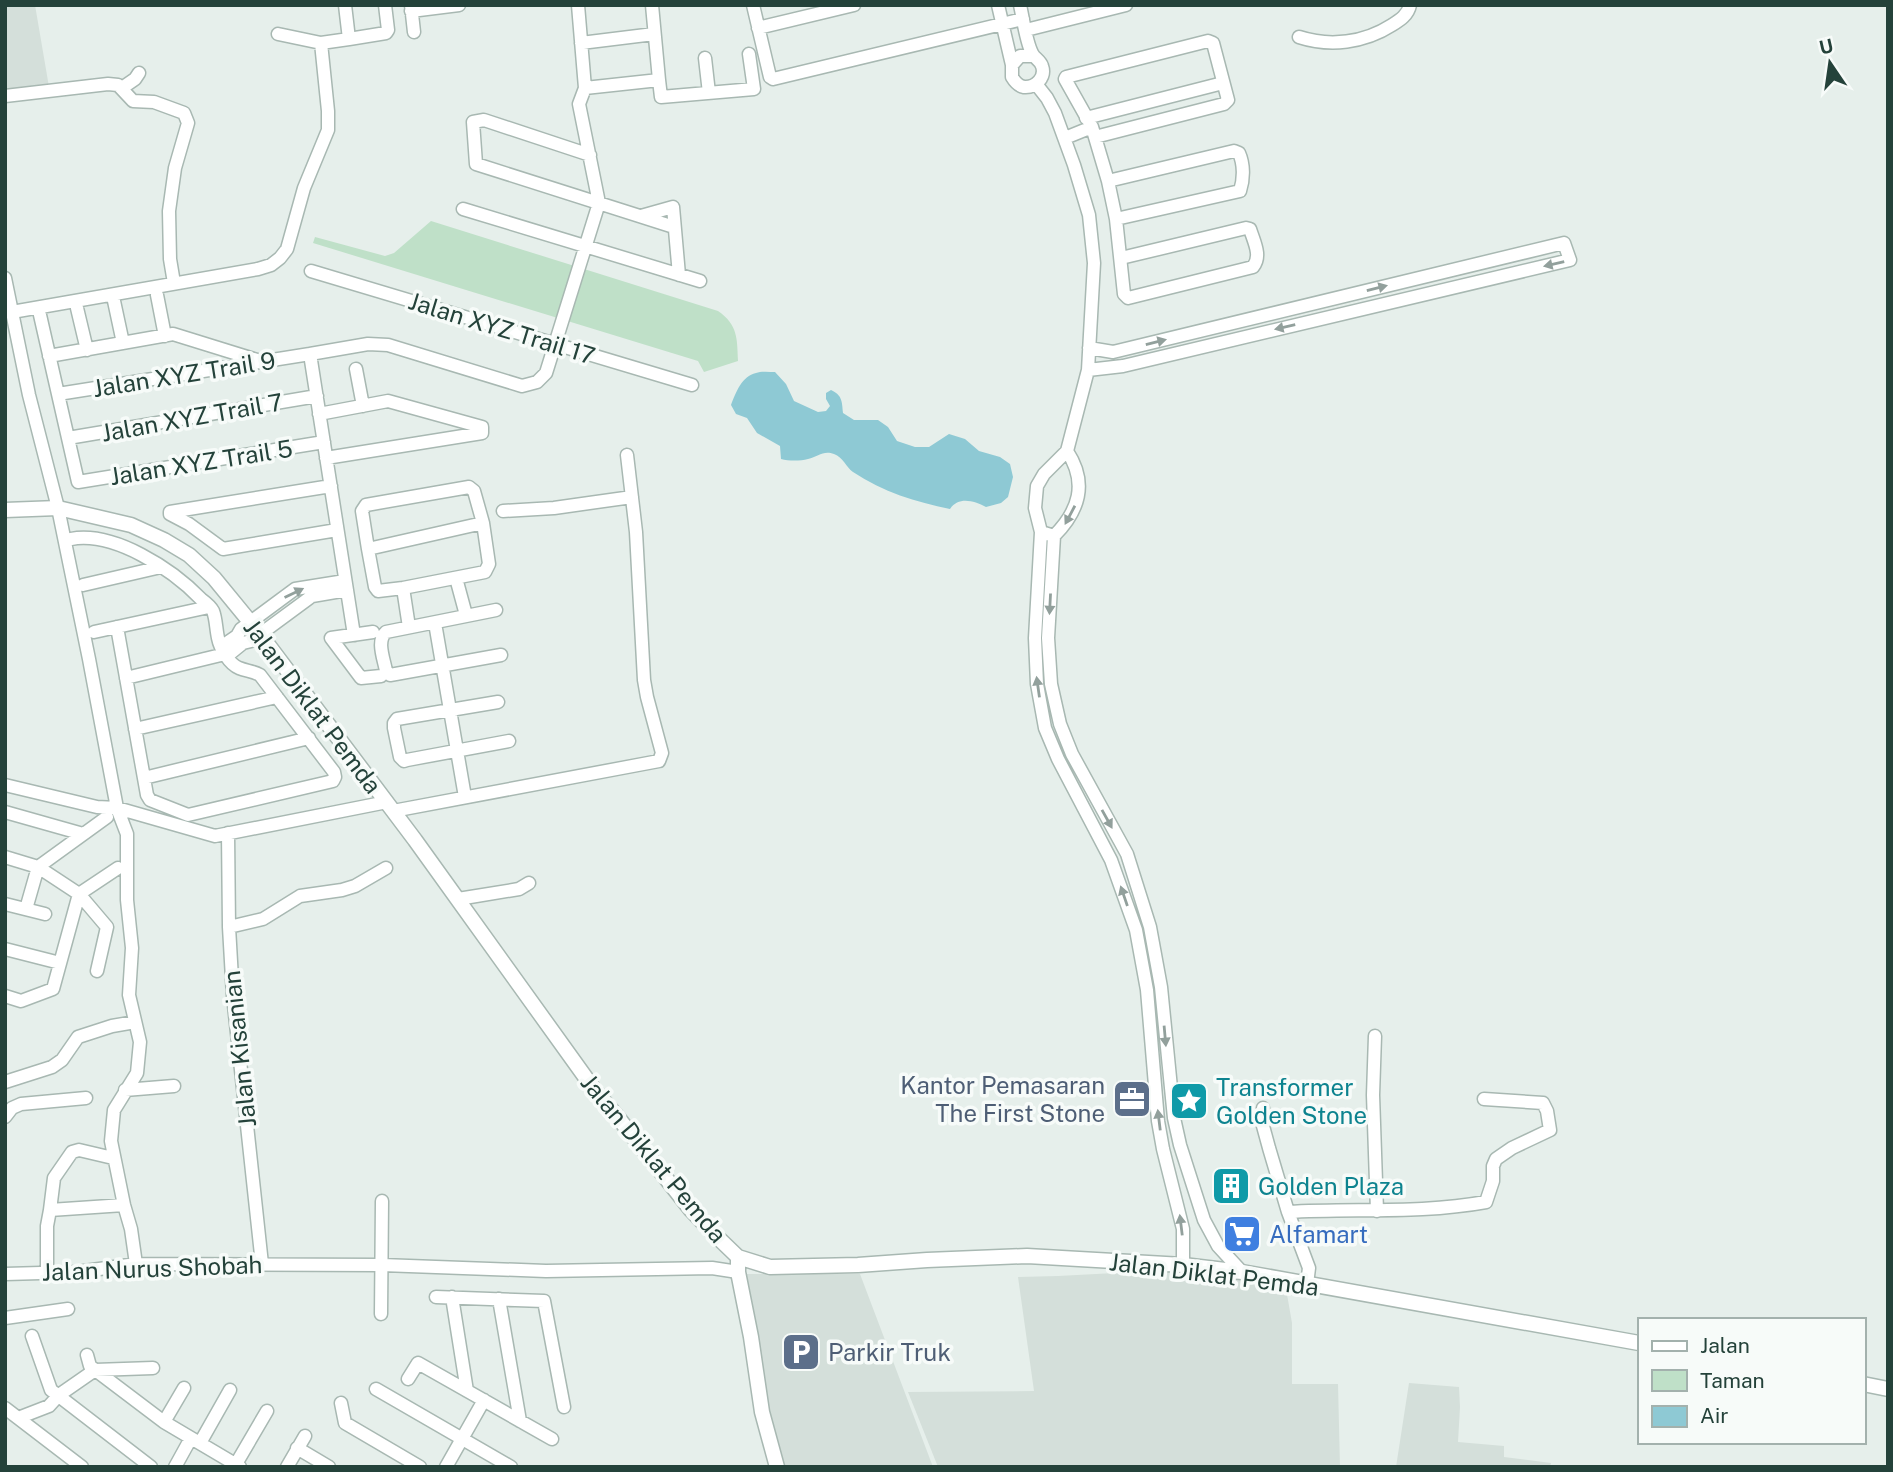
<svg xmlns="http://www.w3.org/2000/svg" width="1893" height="1472" font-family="'Public Sans',sans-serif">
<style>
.built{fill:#d4dfda}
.green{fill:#bfe0c8}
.water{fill:#8ec9d4}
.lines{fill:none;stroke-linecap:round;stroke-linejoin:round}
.minor-casing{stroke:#a8b8b2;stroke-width:15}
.tertiary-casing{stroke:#a8b8b2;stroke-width:17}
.minor{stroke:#fff;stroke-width:12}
.tertiary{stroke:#fff;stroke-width:14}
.oneway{fill:#92a09c}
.labels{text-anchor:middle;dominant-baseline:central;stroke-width:7;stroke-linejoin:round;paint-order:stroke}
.street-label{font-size:24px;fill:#24423a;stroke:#f7fbf9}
.service-label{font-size:24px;fill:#4e5e75;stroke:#f7fbf9;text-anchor:end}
.culture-label{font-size:24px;fill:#0d838f;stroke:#f7fbf9;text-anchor:start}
.shop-label{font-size:24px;fill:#366cbe;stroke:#f7fbf9;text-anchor:start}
</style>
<rect width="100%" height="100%" fill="#e6efeb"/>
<path class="built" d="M5 5H35L49 87 5 94Z
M1191 1269 1285 1283 1292 1323V1384H1338L1340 1467H938L908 1392 1034 1391 1018 1277 1058 1276Z
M744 1274H860L933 1467H781L769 1411Z
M1409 1383 1459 1387 1460 1407 1458 1442 1504 1446V1457L1551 1463 1550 1467H1396Z"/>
<path class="green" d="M431 221 718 311C738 325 737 338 738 361L704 372 698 361 313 243 315 237 385 256 394 253Z"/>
<path class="water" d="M775 372 786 384 794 401 818 412 826 411 830 406 826 399V393L831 390C842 395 842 401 843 413L854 420H878L888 427 897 441 915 447H929L949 434 965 439 979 451 1000 457 1010 464 1013 477 1008 497 1001 503 986 507C974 501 959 496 950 509 916 502 883 492 853 472 846 467 843 457 834 454 823 450 818 457 808 459 800 461 789 461 781 459L780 446 757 433 747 418 736 414 731 405C736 392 742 376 756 373 762 371 769 372 775 372Z"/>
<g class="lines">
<defs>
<path id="minor" d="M345 5 349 39 386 33 388 30 385 5
M411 5 414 32
M578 5 585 88
M753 5 770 77 773 79 1023 19
M998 5 1012 65
M1020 5C1023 18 1026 42 1032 53 1034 58 1040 60 1042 66 1046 77 1036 88 1024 87 1018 86 1015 82 1012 77V65L1020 56H1032
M411 11 459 5
M758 28 854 5
M1026 30 1126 5
M278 34 321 43 349 39
M1299 37C1330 47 1364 43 1392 25 1400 20 1408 15 1410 5
M581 43 654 34
M705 58 709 93
M659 80 661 97 754 89 749 54
M1036 84 1047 98 1055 113 1074 165 1089 215 1094 263 1088 370 1067 451 1044 474 1037 486 1035 508 1041 532 1054 536C1079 511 1088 483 1067 451
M122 88 135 79 139 73
M5 96 108 84 118 85 133 101 154 102 184 113 188 123 175 168 169 211 170 259 174 283
M1086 118 1223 83
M1095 137 1224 104 1228 100 1213 43 1208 41 1066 77 1065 79 1092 127 1108 181 1116 219 1124 294 1128 298 1253 267C1262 256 1254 242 1250 229L1246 228 1121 258
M1065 138 1092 127
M590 155 484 120 473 122 476 164 674 227
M1108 181 1234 151 1239 153C1244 164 1244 179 1240 191L1116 219
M463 209 700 281
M641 216 673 207 679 275
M311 271 692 385
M5 278 29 395 58 508 89 659 117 808 127 834V900L132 948 129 995 140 1042 137 1073 114 1110 111 1141 124 1205 131 1229 136 1264
M157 295 165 336
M114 301 123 343
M77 308 87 350
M12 312 258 269 271 265 280 258 287 249 304 188 328 130V111L321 43
M40 315 78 482 324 442
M49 356 173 334 257 360
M356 369 363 406
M1088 370 1123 366 1570 260 1564 243 1113 352 1089 348
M58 394 310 354
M319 414 388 401 482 427V433L326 458
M68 438 317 396
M503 511 554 508 632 497
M170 512V514L189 524 223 549 337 530
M170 512 331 486
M483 523 489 564 485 572 403 588 378 591 375 587 368 549Z
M1041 532 1035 638 1037 684 1045 728 1058 759 1111 860 1136 930 1147 990 1158 1121 1163 1149 1183 1229V1265
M1054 536 1048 638 1051 684 1060 724 1072 754 1127 854 1150 927 1161 987 1174 1118 1180 1145 1204 1220 1218 1246 1242 1272
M71 539C114 531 172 569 201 599 205 602 211 607 213 611 216 618 216 629 218 638 220 648 229 664 239 668 246 671 253 671 260 675L334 772 335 777 333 781 188 815 150 800 147 795 117 627
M368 549 362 511 366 505 469 487 474 491 483 523
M456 578 466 615
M83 585 161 567
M403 588 409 627
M496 610 386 632C376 641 384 659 386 671L390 675 501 655
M435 623 465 797
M94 632 209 607
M373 632 331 638 361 678 381 676
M354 635 310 354 368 344 388 345 522 386 537 382 546 373 599 203 579 104 585 88 659 80 652 5
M221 647 237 636 241 629 295 589 345 581
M227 656 243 643 251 641 312 596 347 590
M126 678 225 654
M498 702 397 719 394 723V728L400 757 404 761 407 760 509 741
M135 729 277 697
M144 778 309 738
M5 785 97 807 117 808 215 836 387 802
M393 811 659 761 662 753 647 697 644 680 636 532 627 455
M5 812 83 834
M228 833 229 927 233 996 262 1264
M5 857 38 867 79 894 107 927 97 971
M458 899 519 889 529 883
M5 904 45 914
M26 909 38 867 107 817
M229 927 263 919 300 896 342 890 355 886 386 868
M5 949 60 963
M5 996 21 1001 53 989 79 894 118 868
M1375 1036 1373 1095 1377 1211
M5 1082 52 1067 62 1060 78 1037 112 1026 135 1022
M125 1090 174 1086
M1263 1108V1126L1269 1148 1288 1212 1309 1268 1307 1284
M5 1117 12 1108 21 1104 86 1098
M50 1210 54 1178 72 1152 79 1150 113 1158
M1288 1212C1354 1208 1420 1214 1486 1202L1493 1181V1166L1496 1159 1512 1148 1550 1130 1547 1111 1543 1103 1484 1099
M47 1272V1226L50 1210 124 1205
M5 1274 77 1272 136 1264 382 1265 546 1271 712 1268 738 1272
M436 1297 544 1301 564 1407
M452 1297 467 1391
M499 1299 520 1421
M381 1314 382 1201
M5 1318 68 1309
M32 1336 51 1390 151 1467
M87 1355 90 1366 164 1422 240 1467
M408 1379 418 1363 552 1439
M376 1389 511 1467
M341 1403 345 1423 420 1467
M5 1408 82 1467
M18 1418 49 1406 59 1395 95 1370 153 1368
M164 1422 184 1388
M200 1443 230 1390
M297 1448 329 1467
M236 1464 267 1411
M175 1467 191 1438
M287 1467 305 1436
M446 1467 484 1400"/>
<path id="tertiary" d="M5 510 58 508 131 525 164 540 189 555 214 578 260 634 415 840 596 1092 616 1115 691 1210 711 1231 738 1257 770 1267 858 1265 927 1260 1027 1256 1183 1265 1242 1272 1639 1343
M738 1257V1272L751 1337 762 1412 777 1467
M1863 1384 1888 1389"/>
</defs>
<use href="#minor" class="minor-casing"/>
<use href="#tertiary" class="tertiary-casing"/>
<use href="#minor" class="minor"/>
<use href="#tertiary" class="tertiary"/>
</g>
<defs><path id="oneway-solid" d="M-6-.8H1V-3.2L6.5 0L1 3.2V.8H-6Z" transform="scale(1.75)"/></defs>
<g class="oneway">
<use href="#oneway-solid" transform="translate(1554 264) rotate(167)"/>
<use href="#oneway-solid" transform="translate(1377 288) rotate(-14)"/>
<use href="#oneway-solid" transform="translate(1285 327) rotate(167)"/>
<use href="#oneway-solid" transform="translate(1156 342) rotate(-14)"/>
<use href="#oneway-solid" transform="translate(1070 515) rotate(118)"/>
<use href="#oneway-solid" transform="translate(294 593) rotate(-26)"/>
<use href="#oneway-solid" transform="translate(1050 604) rotate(93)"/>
<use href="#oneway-solid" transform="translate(1038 687) rotate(-98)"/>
<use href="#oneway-solid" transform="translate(1107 819) rotate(61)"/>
<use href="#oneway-solid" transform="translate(1124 896) rotate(-109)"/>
<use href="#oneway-solid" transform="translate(1165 1036) rotate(85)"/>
<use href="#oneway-solid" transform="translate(1159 1120) rotate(-97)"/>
<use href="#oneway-solid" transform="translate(1181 1225) rotate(-97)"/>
</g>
<defs>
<symbol id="office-square" viewBox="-11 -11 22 22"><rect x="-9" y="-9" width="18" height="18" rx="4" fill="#5c6f8a" stroke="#f7fbf9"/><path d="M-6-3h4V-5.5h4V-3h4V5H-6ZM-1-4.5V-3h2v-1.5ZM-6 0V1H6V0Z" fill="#fff"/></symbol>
<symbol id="sight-square" viewBox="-11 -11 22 22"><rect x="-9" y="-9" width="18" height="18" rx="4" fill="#0f9aa8" stroke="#f7fbf9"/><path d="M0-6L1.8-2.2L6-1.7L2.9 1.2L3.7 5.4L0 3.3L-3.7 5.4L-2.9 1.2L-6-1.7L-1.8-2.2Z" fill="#fff"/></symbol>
<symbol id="building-square" viewBox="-11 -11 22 22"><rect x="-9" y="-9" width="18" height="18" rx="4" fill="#0f9aa8" stroke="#f7fbf9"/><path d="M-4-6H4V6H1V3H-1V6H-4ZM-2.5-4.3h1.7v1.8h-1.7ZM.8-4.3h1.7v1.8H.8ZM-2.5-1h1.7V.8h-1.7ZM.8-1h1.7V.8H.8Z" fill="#fff"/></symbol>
<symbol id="supermarket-square" viewBox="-11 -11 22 22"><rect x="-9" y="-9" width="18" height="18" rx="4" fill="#3f7fe0" stroke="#f7fbf9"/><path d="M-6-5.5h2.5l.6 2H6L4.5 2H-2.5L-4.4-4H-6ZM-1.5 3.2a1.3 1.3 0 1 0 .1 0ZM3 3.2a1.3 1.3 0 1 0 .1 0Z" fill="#fff"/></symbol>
<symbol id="parking-square" viewBox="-11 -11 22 22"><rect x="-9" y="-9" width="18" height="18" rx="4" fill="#5c6f8a" stroke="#f7fbf9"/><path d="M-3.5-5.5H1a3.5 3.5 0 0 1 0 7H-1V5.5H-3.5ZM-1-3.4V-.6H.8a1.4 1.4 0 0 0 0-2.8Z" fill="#fff"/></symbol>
</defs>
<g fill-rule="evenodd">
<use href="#office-square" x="1110" y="1077" width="44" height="44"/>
<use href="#sight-square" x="1167" y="1079" width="44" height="44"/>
<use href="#building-square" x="1209" y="1164" width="44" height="44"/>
<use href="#supermarket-square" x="1220" y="1212" width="44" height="44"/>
<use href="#parking-square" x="779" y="1330" width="44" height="44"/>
</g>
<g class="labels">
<g class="street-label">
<text transform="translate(502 328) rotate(17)">Jalan XYZ Trail 17</text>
<text transform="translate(184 374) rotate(-9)">Jalan XYZ Trail 9</text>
<text transform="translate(192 417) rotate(-10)">Jalan XYZ Trail 7</text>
<text transform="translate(201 462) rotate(-9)">Jalan XYZ Trail 5</text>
<text transform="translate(313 706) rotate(53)">Jalan Diklat Pemda</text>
<text transform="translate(239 1049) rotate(-96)">Jalan Kisanian</text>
<text transform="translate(654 1158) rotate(50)">Jalan Diklat Pemda</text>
<text transform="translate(152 1268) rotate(-2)">Jalan Nurus Shobah</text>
<text transform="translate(1214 1274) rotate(7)">Jalan Diklat Pemda</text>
</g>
<g class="service-label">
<text x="1105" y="1085">Kantor Pemasaran<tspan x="1105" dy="28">The First Stone</tspan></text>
<text x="828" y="1352" text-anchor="start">Parkir Truk</text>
</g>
<g class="culture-label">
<text x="1216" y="1087">Transformer<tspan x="1216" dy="28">Golden Stone</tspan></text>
<text x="1258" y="1186">Golden Plaza</text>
</g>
<g class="shop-label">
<text x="1269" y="1234">Alfamart</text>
</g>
</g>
<rect width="1893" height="1472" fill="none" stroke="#24423a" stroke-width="14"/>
<rect x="1638" y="1318" width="228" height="126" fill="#f7fbf9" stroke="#a3b1ad" stroke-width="2"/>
<rect x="1652" y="1341" width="35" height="10" fill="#ffffff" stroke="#a3b1ad" stroke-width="2"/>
<text x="1700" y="1353" font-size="21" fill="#24423a">Jalan</text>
<rect x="1652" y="1370" width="35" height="21" fill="#bfe0c8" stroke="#a3b1ad" stroke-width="2"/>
<text x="1700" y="1388" font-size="21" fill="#24423a">Taman</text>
<rect x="1652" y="1406" width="35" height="21" fill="#8ec9d4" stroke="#a3b1ad" stroke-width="2"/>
<text x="1700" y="1423" font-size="21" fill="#24423a">Air</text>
<g transform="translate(1830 63) rotate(347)" stroke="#f7fbf9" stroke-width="5" paint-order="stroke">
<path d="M0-5L12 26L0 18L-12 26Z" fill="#24423a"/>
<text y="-10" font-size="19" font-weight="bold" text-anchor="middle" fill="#24423a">U</text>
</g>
</svg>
